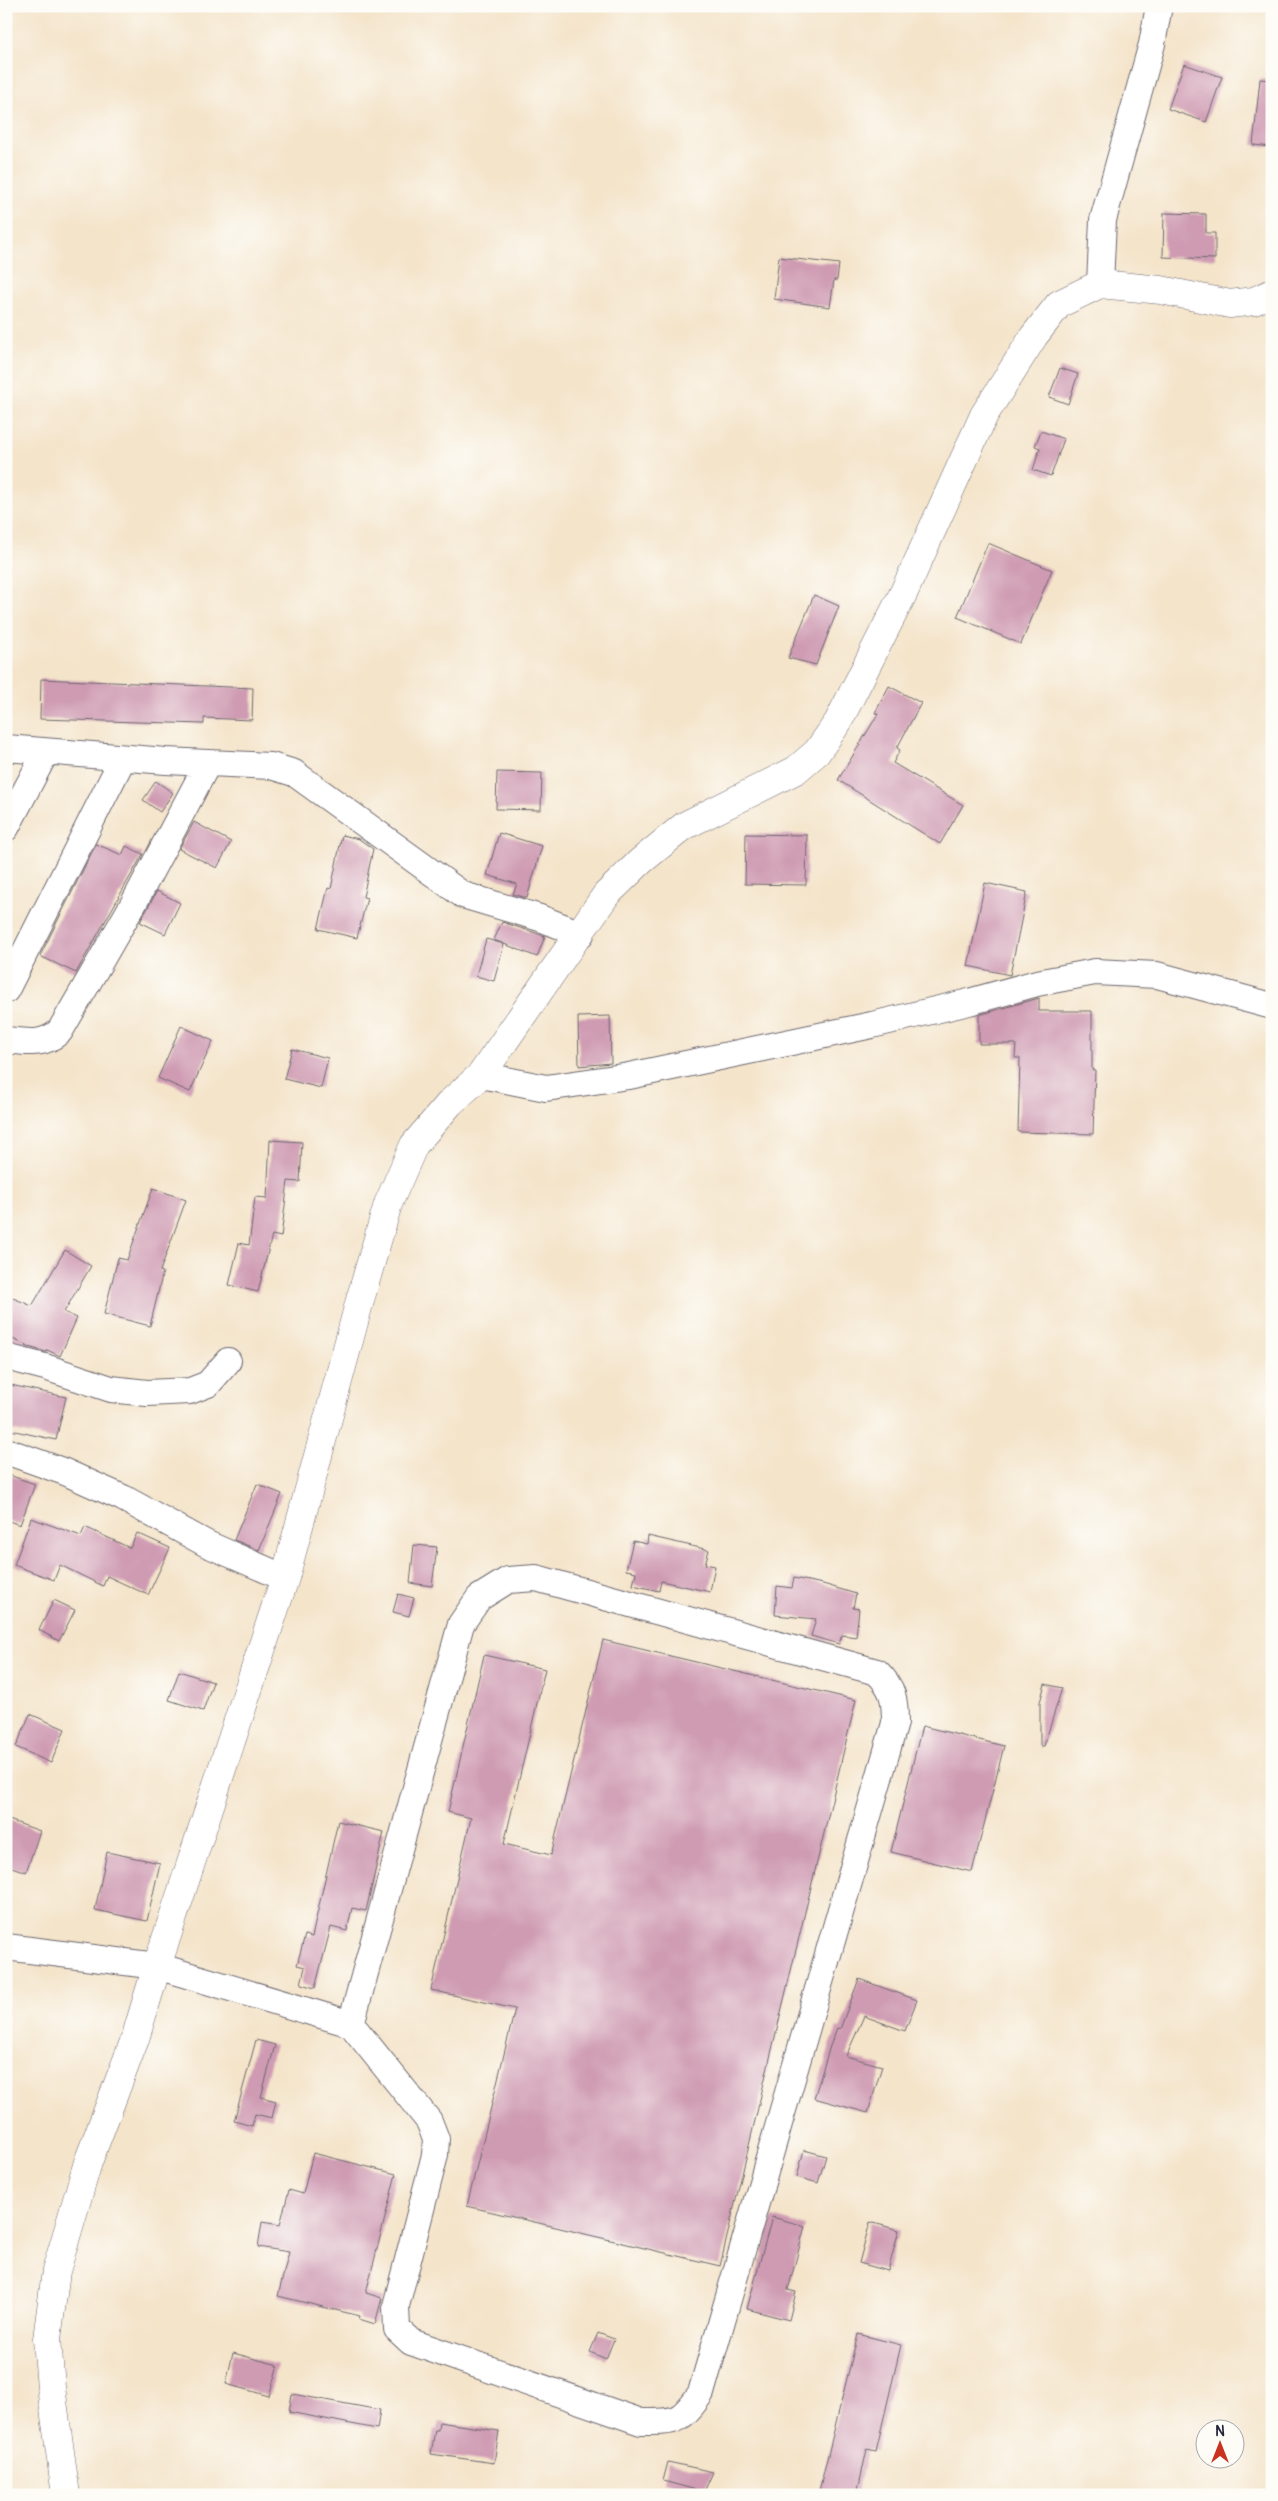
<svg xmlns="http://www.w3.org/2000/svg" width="1278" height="2501" font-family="Pangolin,sans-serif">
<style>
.building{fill:#cf9bb3}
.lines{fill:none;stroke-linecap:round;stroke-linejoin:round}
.minor-casing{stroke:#6c666d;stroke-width:28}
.secondary-casing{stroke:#6c666d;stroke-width:29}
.minor{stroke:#fff;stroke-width:26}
.secondary{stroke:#fff;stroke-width:28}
</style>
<rect width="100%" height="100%" fill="#fdfcf7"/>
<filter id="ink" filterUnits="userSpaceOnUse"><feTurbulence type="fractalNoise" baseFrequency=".02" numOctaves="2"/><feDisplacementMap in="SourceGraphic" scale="10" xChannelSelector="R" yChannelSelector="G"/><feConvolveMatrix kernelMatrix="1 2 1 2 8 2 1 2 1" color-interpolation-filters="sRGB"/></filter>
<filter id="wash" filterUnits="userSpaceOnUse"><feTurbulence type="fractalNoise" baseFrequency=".0096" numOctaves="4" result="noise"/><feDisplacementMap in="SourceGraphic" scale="20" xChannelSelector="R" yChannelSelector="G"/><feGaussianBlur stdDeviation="1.12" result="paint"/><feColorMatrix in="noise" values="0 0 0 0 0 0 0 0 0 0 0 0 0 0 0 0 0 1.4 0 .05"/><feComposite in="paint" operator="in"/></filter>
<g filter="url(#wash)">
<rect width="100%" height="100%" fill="#f4e4ca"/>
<g id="blocks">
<path class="building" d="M1184 64 1222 77 1206 122 1168 109Z
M1260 79 1272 80V147L1253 145Z
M1164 213 1206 214V233H1215V259L1163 257Z
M779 257 839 264 837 280H834L830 307 774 299Z
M1060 368 1078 374 1068 404 1049 397Z
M1041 431 1064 439 1051 476 1033 470 1040 448 1035 446Z
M988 543 1052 570 1021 644 957 617Z
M814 595 839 606 816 665 788 658Z
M41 679 253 688 252 720 204 718V724L40 719Z
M889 686 921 703 897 748 900 750 893 763 963 805 940 844 838 780 878 714 875 713Z
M497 772 542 773 541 810 496 809Z
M156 781 173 793 160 812 143 800Z
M194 822 231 842 217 868 179 849Z
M499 833 542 846 527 898 513 894 517 884 487 875Z
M746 834 807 835 806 885 745 884Z
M342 835 359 839 373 849 363 897 367 898 357 938 318 929 328 888 331 889Z
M96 844 122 855 126 846 143 854 76 973 40 956Z
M985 883 1027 892 1010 975 968 966Z
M157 891 180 903 165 934 140 922Z
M502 922 545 936 537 957 494 940Z
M486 939 504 944 494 981 476 976Z
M1039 998V1011H1092V1070H1095L1093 1134 1018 1132 1020 1058H1015L1016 1044H979V1015Z
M610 1016 611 1063 579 1066 578 1017Z
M181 1026 213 1041 190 1092 158 1078Z
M292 1049 328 1058 321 1088 284 1079Z
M270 1140 302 1142 300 1182 288 1181 281 1237 272 1235 258 1292 229 1285 239 1243 249 1245 255 1197 267 1198Z
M153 1188 186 1200 160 1271 163 1272 150 1326 104 1314 118 1258 127 1260Z
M65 1250 91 1266 64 1312 77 1318 60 1356 47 1350 46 1352 25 1346 26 1345 6 1336V1295L32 1306Z
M6 1384 66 1397 56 1440 6 1429Z
M6 1474 35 1484 20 1525 6 1520Z
M257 1484 282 1494 259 1550 234 1540Z
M31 1518 81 1536 85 1527 130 1548 137 1533 170 1548 148 1595 107 1576 103 1586 60 1565 54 1580 14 1565Z
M648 1536 709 1550 705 1564 715 1566 710 1592 661 1581 659 1591 633 1585 636 1572 626 1570 633 1541 647 1544Z
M414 1545 437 1547 432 1586 410 1583Z
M794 1578 823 1584 856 1594 853 1608 859 1609 856 1637 842 1635 839 1644 811 1636 816 1619 775 1615 777 1586 792 1588Z
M398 1594 414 1598 409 1616 393 1612Z
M54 1600 75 1610 59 1641 39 1630Z
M603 1640 856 1700 720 2266 467 2206 515 2009 431 1990 471 1818 448 1812 484 1655 545 1669 504 1844 551 1855Z
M179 1671 213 1682 203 1711 169 1700Z
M1045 1684 1062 1688 1044 1746H1040V1702Z
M30 1714 65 1729 51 1763 16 1747Z
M922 1726 1004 1746 972 1872 891 1852Z
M6 1819 40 1831 26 1872 6 1865Z
M338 1821 384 1832 366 1911 352 1908 347 1931 331 1927 315 1988 301 1984 305 1967 297 1965 305 1935 312 1937Z
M107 1852 160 1863 147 1921 95 1910Z
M859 1979 917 2000 905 2031 864 2016 846 2056 882 2066 868 2113 814 2098 830 2046 837 2028 840 2029Z
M256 2040 275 2045 261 2097 276 2101 272 2118 255 2114 252 2126 234 2121Z
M804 2150 826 2156 818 2183 797 2177Z
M313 2153 396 2174 366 2293 382 2298 375 2324 359 2319 360 2316 278 2296 289 2252 258 2247 262 2222 280 2225 289 2190 303 2194Z
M772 2217 805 2226 788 2290 796 2292 789 2320 747 2309Z
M870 2222 899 2230 888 2271 859 2263Z
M598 2333 614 2339 606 2359 590 2352Z
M858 2334 901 2345 876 2451 867 2449 857 2495H818Z
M233 2353 278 2365 269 2396 226 2384Z
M292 2394 380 2410 377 2429 289 2412Z
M439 2422 499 2431 494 2463 431 2454 435 2430H438Z
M668 2462 713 2472 704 2492 663 2481Z"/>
</g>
</g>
<g filter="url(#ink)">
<use href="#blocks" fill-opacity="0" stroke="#6c666d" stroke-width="1"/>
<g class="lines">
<defs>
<path id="minor" d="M1100 284 1103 220 1152 44 1159 6
M6 748 166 761 271 766 294 773 463 895 540 918 581 934
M6 828 46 752
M6 990 123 758
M6 1040C27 1042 44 1046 60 1031L135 901 208 763
M481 1075 546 1088 629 1076 872 1025 969 1002 1037 983 1095 972 1157 975 1272 1006
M6 1357 45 1367 111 1389 147 1393 190 1391 208 1384 228 1361
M6 1451 65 1472 123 1498 207 1544 285 1578
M536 1578 877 1672C894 1689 895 1700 895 1723L701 2393C680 2423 676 2422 641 2422L411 2342 397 2329 396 2306 435 2155 436 2139 429 2121 351 2024 461 1624 479 1598 508 1580Z
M6 1947 157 1966 351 2024"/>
<path id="secondary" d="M66 2495 51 2387 47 2339 56 2271 88 2162 135 2039 157 1966 285 1578 360 1300 388 1204 414 1145 450 1103 481 1075 606 895 641 861 684 826 796 770 817 752 838 722 904 592 984 415 1034 336 1059 304 1100 284 1161 290 1230 304 1254 301 1272 293"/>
</defs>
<use href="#minor" class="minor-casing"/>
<use href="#secondary" class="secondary-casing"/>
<use href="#minor" class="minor"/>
<use href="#secondary" class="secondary"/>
</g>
</g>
<rect width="1278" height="2501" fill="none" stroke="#fdfcf7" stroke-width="25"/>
<g transform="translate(1220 2444)"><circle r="24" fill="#fdfcf7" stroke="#a5a5ac"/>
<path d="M0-4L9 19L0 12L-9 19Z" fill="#c8321e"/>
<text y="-8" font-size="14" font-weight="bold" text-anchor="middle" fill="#22223b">N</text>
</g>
</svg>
